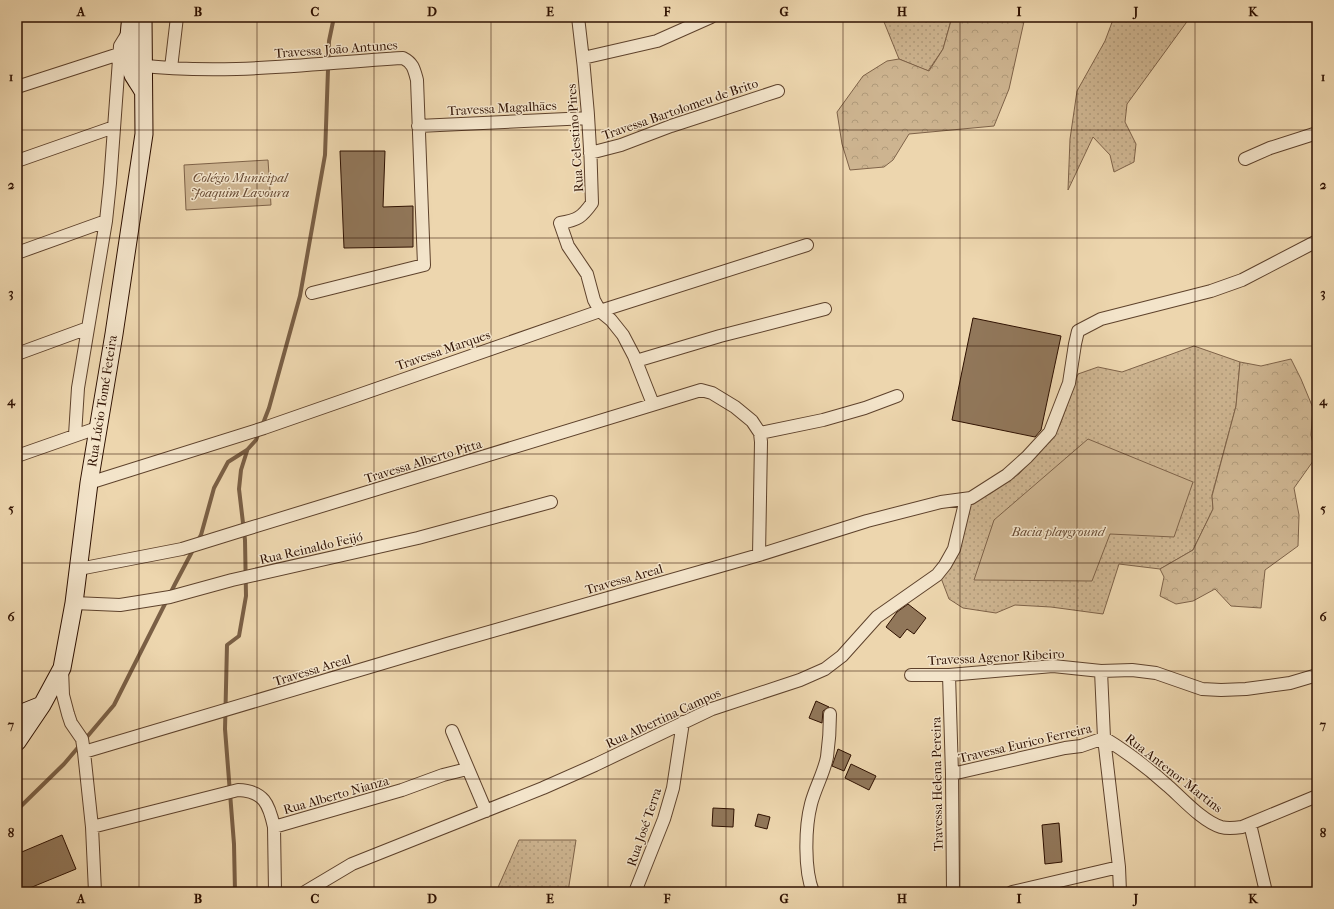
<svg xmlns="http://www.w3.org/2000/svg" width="1334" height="909" font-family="'IM FELL French Canon',serif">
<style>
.grass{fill:url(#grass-dots);stroke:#7e6248}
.forest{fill:url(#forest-crowns);stroke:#7e6248}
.green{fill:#cdb490;stroke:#7e6248}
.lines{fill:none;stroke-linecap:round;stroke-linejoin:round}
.stream{stroke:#7a5f45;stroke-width:4}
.building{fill:#91775a;stroke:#2e1000}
.street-casing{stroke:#5e422c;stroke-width:14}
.secondary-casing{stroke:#2e1000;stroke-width:19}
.street{stroke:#f3e4ca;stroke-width:12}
.secondary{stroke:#f3e4ca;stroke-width:17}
.grid{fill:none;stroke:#2e1000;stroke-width:1;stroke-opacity:0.55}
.labels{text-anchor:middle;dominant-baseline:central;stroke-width:3;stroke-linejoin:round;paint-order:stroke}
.street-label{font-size:13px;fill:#2e1000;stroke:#f3e4ca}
.park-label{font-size:13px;font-style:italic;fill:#664932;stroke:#f3e4ca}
.neatline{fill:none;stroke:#2e1000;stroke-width:1.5}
.grid-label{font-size:13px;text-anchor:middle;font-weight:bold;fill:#2e1000}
</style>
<defs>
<pattern id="grass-dots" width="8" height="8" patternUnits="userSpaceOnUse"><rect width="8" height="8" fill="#cdb490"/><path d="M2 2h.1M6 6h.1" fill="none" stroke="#b09a7a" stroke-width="1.8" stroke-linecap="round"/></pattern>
<pattern id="forest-crowns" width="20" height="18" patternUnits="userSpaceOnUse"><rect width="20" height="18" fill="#cdb490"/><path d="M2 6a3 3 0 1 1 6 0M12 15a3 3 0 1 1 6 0" fill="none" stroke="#b09a7a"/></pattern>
</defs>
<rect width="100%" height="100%" fill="#edd6ae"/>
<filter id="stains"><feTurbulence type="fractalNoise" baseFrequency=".005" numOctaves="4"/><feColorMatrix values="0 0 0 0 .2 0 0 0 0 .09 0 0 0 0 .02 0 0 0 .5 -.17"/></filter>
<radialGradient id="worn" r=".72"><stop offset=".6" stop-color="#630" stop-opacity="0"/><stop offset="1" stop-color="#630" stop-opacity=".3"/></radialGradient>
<path class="grass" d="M882 17H952L943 49 928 71 899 59Z
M1114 17H1189L1186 23 1127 104 1125 122 1136 144 1134 162 1114 172 1110 155 1093 137 1068 190 1070 139 1077 91 1105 41Z
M1194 346 1240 362 1236 406 1212 495 1213 509 1193 550 1160 569 1119 564 1103 614 1051 607 1015 605 996 613 963 608 949 599 941 578 971 498 991 493 1019 474 1042 449 1060 425 1078 374 1098 367 1122 372Z
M519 840H576L568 892H496Z"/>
<path class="forest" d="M952 17H1025L1009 89 994 126 909 134 893 160 884 167 850 170 842 144 837 112 863 76 887 61 899 59 929 71 943 49Z
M1291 359 1301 379 1313 408 1311 435 1316 457 1294 488 1299 515 1298 546 1265 570 1261 608 1231 606 1215 589 1193 601 1176 604 1160 596 1164 577 1160 569 1193 550 1213 509 1212 496 1236 406 1240 362 1261 366Z"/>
<path class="green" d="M268 160 271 205 186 210 184 165Z
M1088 439 1193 482 1174 537 1110 534 1092 581 974 580 994 520Z"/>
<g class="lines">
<path class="stream" d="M262 426 269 408 300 296 325 155 329 41 334 17
M197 542 201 535 214 488 228 462 247 450 256 440 259 432
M17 810 64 764 114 705 175 584 194 548
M235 892 234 844 225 729 227 645 239 636 246 596 245 540 239 489 241 470 247 451"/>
</g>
<path class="building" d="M340 151H385L383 207 413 206V247L344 248Z
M973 318 1061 336 1041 430 1035 437 952 420Z
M908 604 926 618 914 634 907 629 900 638 886 627 897 612Z
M816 701 829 707 823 711 822 723 809 718Z
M838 749 851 755 844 771 832 766Z
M851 764 876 776 869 790 845 778Z
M713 808 734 809 733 827 712 826Z
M758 814 770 817 767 829 755 826Z
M1059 823 1062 862 1045 864 1042 825Z
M62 835 76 869 20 892H17V854Z"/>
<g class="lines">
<defs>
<path id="street" d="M578 17C586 79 591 141 592 203 582 217 578 220 560 223L568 246 587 274 594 300 600 311 611 320 623 335 634 356 653 404
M583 58 657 41 711 17
M137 65C226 76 314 63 403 58 413 63 414 69 417 80L424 265 312 293
M171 68 177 17
M17 87 119 54
M418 126 588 118
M590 153 621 145 671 126 778 91
M1245 159 1270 148 1317 133
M17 161 114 127
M17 253 106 221
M17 354 88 328
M636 361 720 336 825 309
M760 433 823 420 865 408 897 396
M75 435 78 388 106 221 110 183 120 46 128 33
M17 456 97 428
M89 483 264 428 600 311 807 245
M79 569 182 549 240 531 701 390 712 393 735 407 752 421 760 433 761 442 759 555
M74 603 120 605 170 597 232 580 418 538 551 502
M62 669 63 695 68 714 71 723 82 739 84 752 92 827 95 892
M1101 671 1104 738 1119 867 1120 892
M911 675H949L1053 666 1101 671 1132 670 1156 673 1202 689 1221 690 1246 689 1290 683 1317 675
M949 675 952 774 953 892
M452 731 486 811
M84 752 447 644 759 555 867 521 941 502 971 498 1007 475 1027 457 1050 432 1069 383 1075 344 1078 331 1101 319 1211 291 1242 280 1317 241
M952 774 1065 748 1081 746 1104 738C1127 752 1148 768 1168 786 1182 798 1202 821 1221 827 1228 829 1235 828 1242 827L1317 796
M1250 824 1266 892
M92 827 238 790C264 791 269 804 274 827L402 790 443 775 467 769
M274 827 275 892
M305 892 352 864 543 788 595 765 712 709 800 680 825 669 842 656 877 617 937 575 945 565 954 549 966 499
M635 892 664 819 673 788 683 722
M813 892C804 870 805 827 811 804 815 788 824 773 827 757 829 743 830 728 830 714
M1012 892 1119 867"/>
<path id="secondary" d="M131 17C129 32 126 61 133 75 136 80 140 86 143 91
M17 715 42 705
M17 742 42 705 62 668 74 603 89 483 114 334 144 134 143 17"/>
</defs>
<use href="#street" class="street-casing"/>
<use href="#secondary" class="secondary-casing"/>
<use href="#street" class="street"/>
<use href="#secondary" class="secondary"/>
</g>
<path class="grid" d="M139 17V892M257 17V892M374 17V892M491 17V892M608 17V892M726 17V892M843 17V892M960 17V892M1077 17V892M1195 17V892M17 130H1317M17 238H1317M17 346H1317M17 454H1317M17 563H1317M17 671H1317M17 779H1317"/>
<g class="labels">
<g class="street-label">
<text transform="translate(336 49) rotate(-4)">Travessa João Antunes</text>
<text transform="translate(502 108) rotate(-3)">Travessa Magalhães</text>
<text transform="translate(680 109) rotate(-19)">Travessa Bartolomeu de Brito</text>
<text transform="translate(575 138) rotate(-94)">Rua Celestino Pires</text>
<text transform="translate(443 350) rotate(-19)">Travessa Marques</text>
<text transform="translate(102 401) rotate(-81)">Rua Lúcio Tomé Feteira</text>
<text transform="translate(423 461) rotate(-17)">Travessa Alberto Pitta</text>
<text transform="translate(311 548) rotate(-13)">Rua Reinaldo Feijó</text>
<text transform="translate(624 579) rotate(-16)">Travessa Areal</text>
<text transform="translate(996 657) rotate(-3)">Travessa Agenor Ribeiro</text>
<text transform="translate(312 670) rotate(-17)">Travessa Areal</text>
<text transform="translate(663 718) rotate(-25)">Rua Albertina Campos</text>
<text transform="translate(1025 743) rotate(-13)">Travessa Eurico Ferreira</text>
<text transform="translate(1174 773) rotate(38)">Rua Antenor Martins</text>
<text transform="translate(937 784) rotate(-91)">Travessa Helena Pereira</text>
<text transform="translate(336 795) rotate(-16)">Rua Alberto Nianza</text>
<text transform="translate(644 827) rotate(-71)">Rua José Terra</text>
</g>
<g class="park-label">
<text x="240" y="177">Colégio Municipal<tspan x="240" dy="15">Joaquim Lavoura</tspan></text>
<text x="1058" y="531">Bacia playground</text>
</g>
</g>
<rect width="1334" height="909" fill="none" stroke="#edd6ae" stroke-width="44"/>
<rect x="22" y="22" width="1290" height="865" class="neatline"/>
<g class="grid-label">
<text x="81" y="16">A</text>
<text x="198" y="16">B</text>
<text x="315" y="16">C</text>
<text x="432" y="16">D</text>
<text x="550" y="16">E</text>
<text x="667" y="16">F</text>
<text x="784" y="16">G</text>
<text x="902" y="16">H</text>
<text x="1019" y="16">I</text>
<text x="1136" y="16">J</text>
<text x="1253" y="16">K</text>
<text x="11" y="81">1</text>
<text x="1323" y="81">1</text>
<text x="11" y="189">2</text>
<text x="1323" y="189">2</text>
<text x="11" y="297">3</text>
<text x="1323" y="297">3</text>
<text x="11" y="405">4</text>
<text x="1323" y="405">4</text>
<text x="11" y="513">5</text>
<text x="1323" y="513">5</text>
<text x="11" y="621">6</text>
<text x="1323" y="621">6</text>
<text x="11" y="729">7</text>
<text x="1323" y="729">7</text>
<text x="11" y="837">8</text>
<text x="1323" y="837">8</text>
<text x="81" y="903">A</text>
<text x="198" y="903">B</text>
<text x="315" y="903">C</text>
<text x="432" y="903">D</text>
<text x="550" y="903">E</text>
<text x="667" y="903">F</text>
<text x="784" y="903">G</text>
<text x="902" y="903">H</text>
<text x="1019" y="903">I</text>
<text x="1136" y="903">J</text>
<text x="1253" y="903">K</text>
</g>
<rect width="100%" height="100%" filter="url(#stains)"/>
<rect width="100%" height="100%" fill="url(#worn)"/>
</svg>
